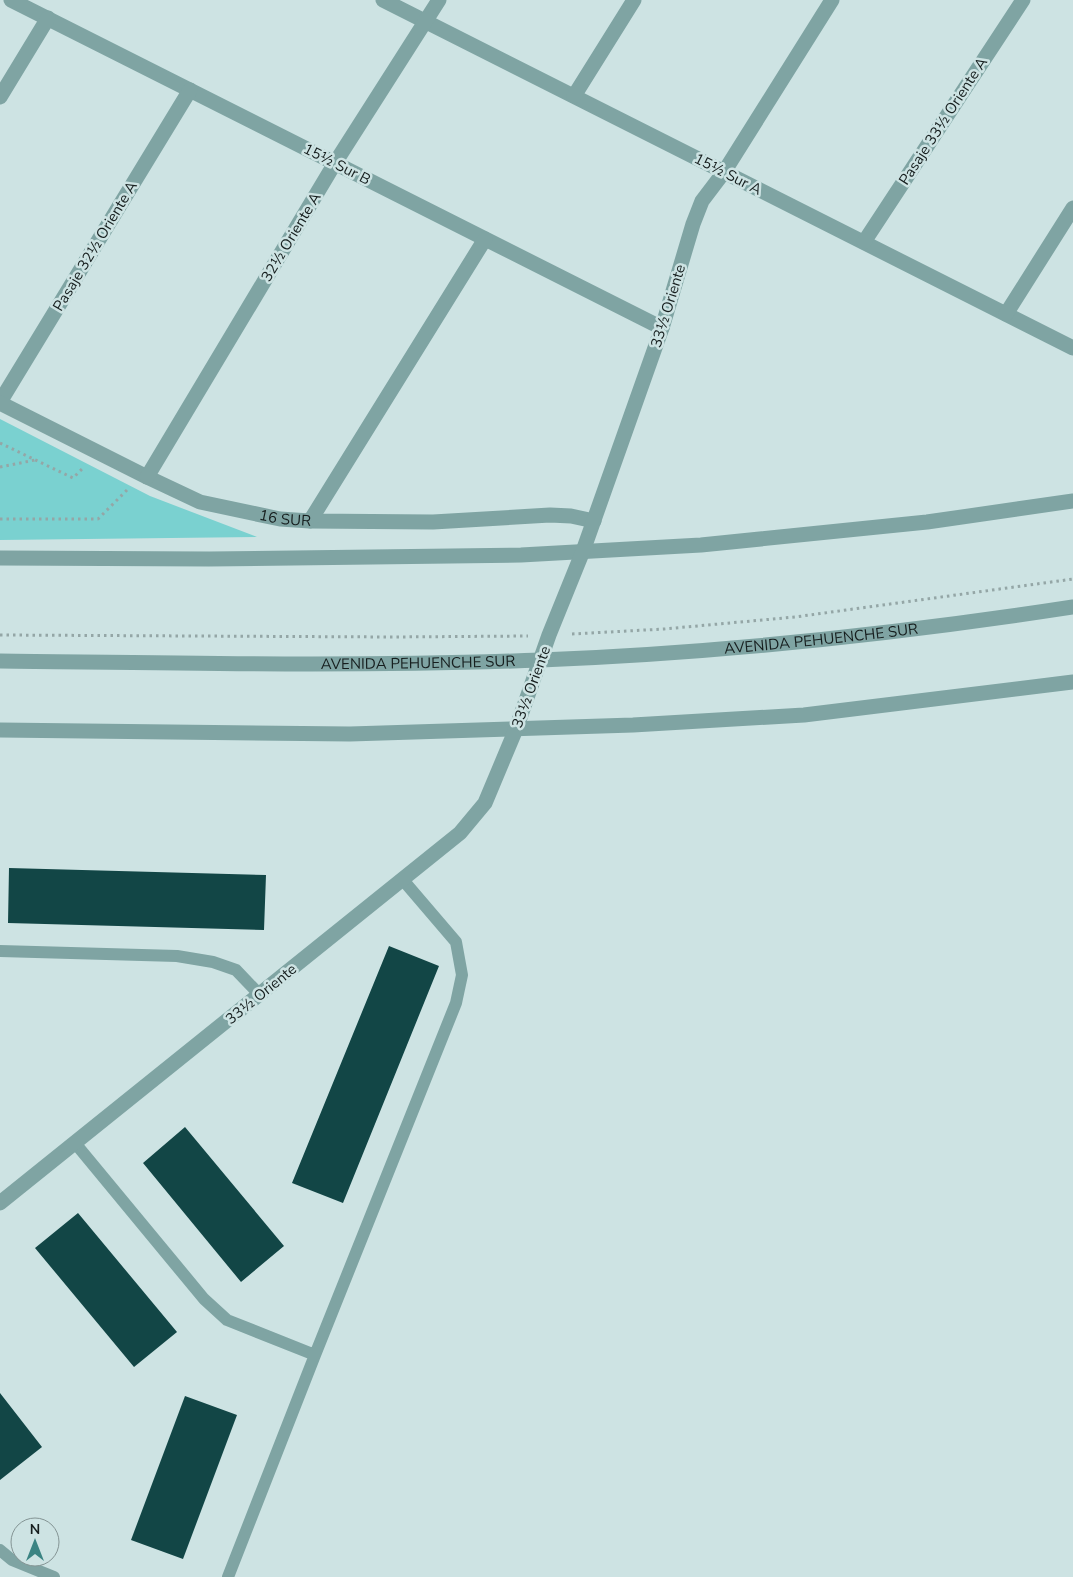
<svg xmlns="http://www.w3.org/2000/svg" width="1073" height="1577" font-family="'Nunito Sans',sans-serif">
<style>
.green{fill:#7ad1d0}
.building{fill:#124646}
.lines{fill:none;stroke-linecap:round;stroke-linejoin:round}
.path{stroke:#94a6a6;stroke-width:3;stroke-dasharray:2.5 4;stroke-linecap:butt}
.lane{stroke:#7fa4a3;stroke-width:12}
.street{stroke:#7fa4a3;stroke-width:15}
.labels{text-anchor:middle;dominant-baseline:central;stroke-width:5;stroke-linejoin:round;paint-order:stroke}
.street-label{font-size:15px;fill:#161e1e;stroke:#cde3e3}
</style>
<rect width="100%" height="100%" fill="#cde3e3"/>
<path class="green" d="M0 419 150 496 257 537 0 540Z"/>
<path class="building" d="M9 868 266 875 264 930 8 923Z
M389 946 439 966 343 1203 292 1183Z
M185 1127 284 1246 241 1282 143 1163Z
M78 1213 177 1332 134 1367 35 1248Z
M0 1393 42 1447 0 1480Z
M185 1396 237 1415 183 1559 131 1540Z"/>
<g class="lines">
<path class="path" d="M0 443 73 478 84 467
M0 467 35 460
M0 519H98L128 489
M572 634 664 629 795 617 1073 579
M0 635 391 637 528 636"/>
<path class="lane" d="M0 951 177 956 213 962 236 970 260 995
M75 1143 204 1299 227 1320 315 1355
M0 1550 12 1560 54 1577
M228 1577 315 1355 456 1003 462 975 456 942 403 880"/>
<g class="street">
<path d="M11 0 662 328"/>
<path d="M383 0 1073 348"/>
<path d="M574 96 634 0"/>
<path d="M0 97 48 18"/>
<path d="M864 242 1023 0"/>
<path d="M1006 314 1073 208"/>
<path d="M0 402 190 90"/>
<path id="s1" d="M0 403 147 477 200 502 280 519 310 521 433 522 550 515 571 516 594 521"/>
<path d="M147 477 335 163 439 0"/>
<path d="M310 521 485 239"/>
<path d="M0 558 209 559 521 555 701 545 927 522 1073 501"/>
<path id="s2" d="M0 661C180 663 361 667 541 660 719 653 897 634 1073 607"/>
<path d="M0 730 350 734 633 725 804 715 1073 682"/>
<path d="M0 1203 460 833 485 803 516 729 549 635 583 551 662 328 693 224 702 201 724 172 832 0"/>
</g>
</g>
<g class="labels">
<g class="street-label">
<text transform="translate(943 121) rotate(-57)">Pasaje 33½ Oriente A</text>
<text transform="translate(337 164) rotate(27)">15½ Sur B</text>
<text transform="translate(728 174) rotate(27)">15½ Sur A</text>
<text transform="translate(291 237) rotate(-59)">32½ Oriente A</text>
<text transform="translate(95 246) rotate(-59)">Pasaje 32½ Oriente A</text>
<text transform="translate(668 306) rotate(-73)">33½ Oriente</text>
<text stroke="none"><textPath href="#s1" startOffset="310">16 SUR</textPath></text>
<text stroke="none"><textPath href="#s2" startOffset="822">AVENIDA PEHUENCHE SUR</textPath></text>
<text stroke="none"><textPath href="#s2" startOffset="418">AVENIDA PEHUENCHE SUR</textPath></text>
<text transform="translate(531 687) rotate(-70)">33½ Oriente</text>
<text transform="translate(261 994) rotate(-39)">33½ Oriente</text>
</g>
</g>
<g transform="translate(35 1542)"><circle r="24" fill="#cde3e3" stroke="#849494"/>
<path d="M0-4L9 19L0 12L-9 19Z" fill="#3b8483"/>
<text y="-8" font-size="14" font-weight="bold" text-anchor="middle" fill="#161e1e">N</text>
</g>
</svg>
